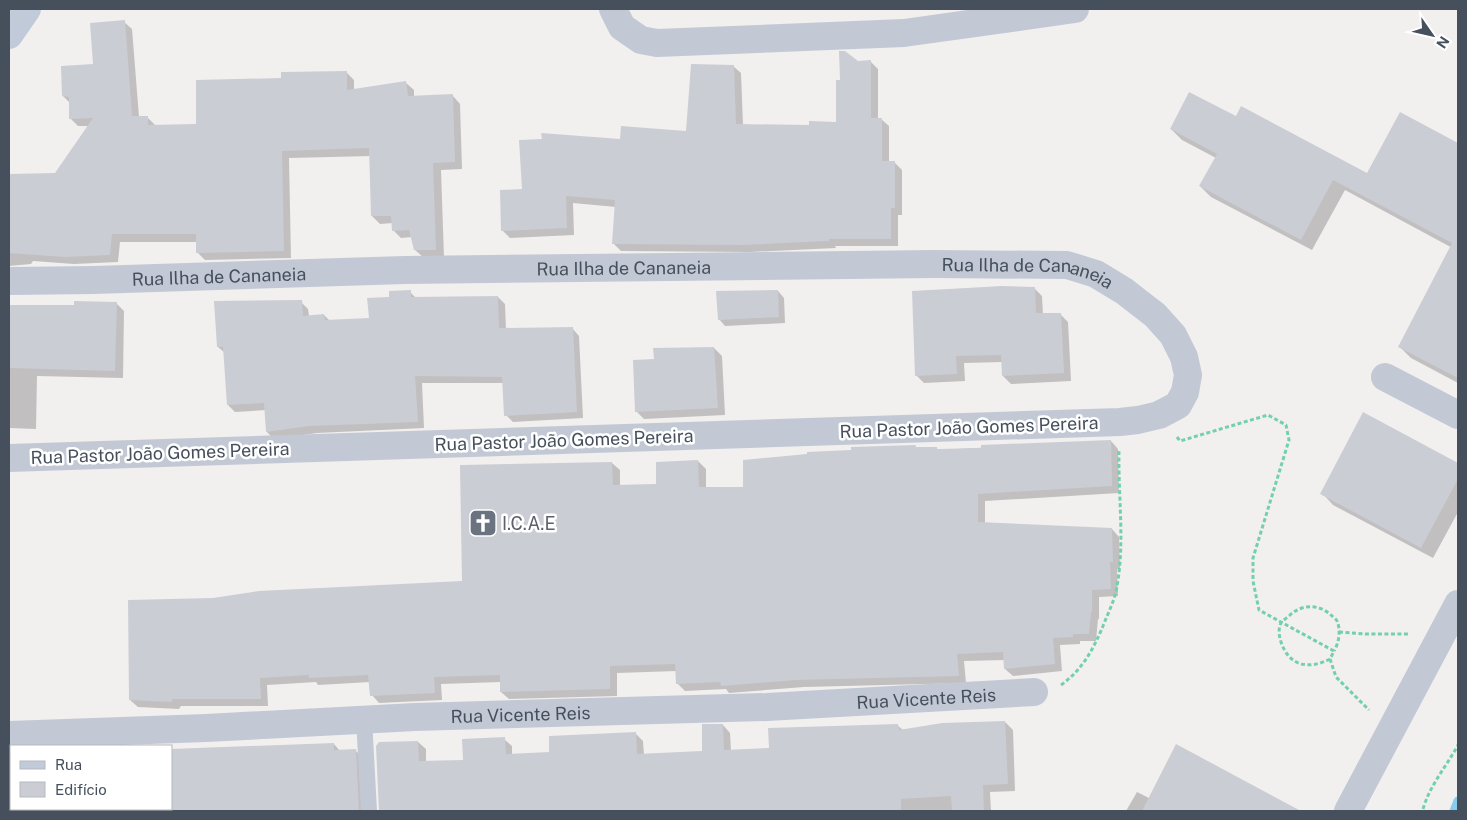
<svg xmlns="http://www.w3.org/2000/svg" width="1467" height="820" font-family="'Public Sans',sans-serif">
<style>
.shadow{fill:#0003}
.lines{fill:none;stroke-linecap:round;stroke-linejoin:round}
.stream{stroke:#87cdef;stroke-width:9}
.building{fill:#cbcdd5}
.path{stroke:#73d0ae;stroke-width:3;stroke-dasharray:4 2.5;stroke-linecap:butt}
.lane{stroke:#c2c9d5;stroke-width:16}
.street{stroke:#c2c9d5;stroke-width:28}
.secondary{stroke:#c1cad9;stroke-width:28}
.labels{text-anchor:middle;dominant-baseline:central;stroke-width:5;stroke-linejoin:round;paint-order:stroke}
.street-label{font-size:18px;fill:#46505d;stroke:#fff}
.worship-label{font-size:18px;fill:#5b616d;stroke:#fff;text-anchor:start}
</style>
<rect width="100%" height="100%" fill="#f2efef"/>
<path class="shadow" d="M124 22 132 29 139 117H147L155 125 197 126 282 79 346 72 354 80V90L406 83 414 90V97L453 96 460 104 462 169 441 170 444 257H423L415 250 412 237 401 238 393 230V223L380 224 372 216 371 156 289 158 291 258 205 260 197 252V242H120L118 262 74 264 33 261 31 264 9 266V175L56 174 89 126H78L70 118V103L63 96 94 65Z
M857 62H871L878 69V119H881L889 126V162H894L902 170V215H898V246H835L836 248 750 252 621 251 613 243 616 207 573 203 574 235 510 238 502 230 523 190 621 141 687 132 733 66 741 73 743 125 810 126 837 123 841 81Z
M1400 114 1458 145V251L1345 190 1312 250 1211 197 1200 186 1216 158 1182 140 1171 129 1237 117 1367 174Z
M1440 268 1458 278V383L1411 358 1400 347Z
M1034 288 1042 296 1043 315H1061L1068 322 1071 381 1011 384 1003 376V362L964 363 965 381 924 383 916 375Z
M778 291 784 298 785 323 725 326 719 319Z
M410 292 417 299 498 297 505 304 506 330 572 328 579 336 583 418 513 422 506 415 504 383H422L424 428 317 433 274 439 267 432 266 410 235 412 228 405 225 353 218 347 301 302 308 309 309 316 324 315 330 321 370 319 390 299Z
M116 303 124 311 123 378 37 376 36 429 9 428V306H75Z
M714 348 722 356 725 415 644 419 636 411 655 360Z
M1364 414 1458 464V512L1433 558 1333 505 1322 493Z
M1111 441 1118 449 1119 493 985 501V524L1112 529 1119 537 1120 569H1117L1118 596 1099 597V619H1098L1096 641H1080V644L1060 645 1062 671 1013 676 1005 669V660L964 661 966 683 804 687 729 693 726 689 685 691 677 683V671L617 673V696L509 699 501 692V682L441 684 442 700 379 703 372 695 370 682 318 685 316 682 267 685 268 706H181L179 709 138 707 130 700 214 600 463 582 612 463 620 470V486L658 485 698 461 706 469V488H744L915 446 917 448H936L939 450Z
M1005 722 1013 730 1015 791 990 792 991 811H721L720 805 690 807V811H380L377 747 418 742 426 749V762L464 761 504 739 512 746V755L551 754 636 734 643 741 644 755 703 752 723 725 730 733 731 751 770 749 898 726 903 730Z
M334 744 340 751 355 750 363 758 366 811H205V803Z
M11 756V809H168V811H9V757Z
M1137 792 1149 798 1287 810 1126 811Z"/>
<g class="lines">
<path class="stream" d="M1454 811 1458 801"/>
</g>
<path class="building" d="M125 20 132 116H148V125L196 124V80L281 78V72L347 71V90L406 81 408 96 453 94 455 162 433 163 436 250H414L409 230 392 231 391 216H371L369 148 282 151 284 251 196 253V234H112L110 255 65 257 9 253V174L55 173 93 118 69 119V97L62 96 61 66 93 64 90 23Z
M839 51H845L858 61 871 60V118H882V161H895V208H891V239H829V241L742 245 612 244 615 200 566 196 567 228 501 231 500 190 522 189 519 140 542 139 541 133 620 139 621 126 686 131 691 64 734 65 736 124 809 125V121L836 122V80H840Z
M1189 92 1236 116 1241 106 1367 173 1400 112 1458 143V378L1398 347 1452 243 1333 180 1301 240 1199 186 1217 154 1170 129Z
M1002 286 1035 287 1036 313H1061L1064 373 1002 376 1001 355 956 356 957 374 915 376 912 291Z
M411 290V297L498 296 499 328 573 327 577 412 504 416 502 377 415 376 418 422 309 426 266 432 264 403 227 405 223 347H217L214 301 302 300 303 316 324 314 325 320 369 318 367 298 389 297V291Z
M778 290 779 317 718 320 716 291Z
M74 301 117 302 115 371 9 368V305H74Z
M714 347 718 408 635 412 633 360 654 359 653 348Z
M1363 412 1458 463V479L1421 548 1320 494Z
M1111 440 1112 486 978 494V522L1112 528 1113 562H1110L1111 589 1092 590V612H1091L1089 634H1073V637L1053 638 1055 664 1004 669 1003 652 957 654 959 676 796 680 721 686 720 682 676 684 675 664 610 666V689L500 692V675L434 677 435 693 370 696 368 675 309 678V675L260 678 261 699H173L171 702 129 700 128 600 213 598 259 591 462 581 460 465 612 462 613 485 656 484V462L698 460 699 487H743V460L807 454V452L851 450V447L916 445 915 447H937V449L981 448V445Z
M1005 721 1008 784 983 785 984 811H952L951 796 901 799V811H379L376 746 379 742 418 741 419 761 463 760 462 739 505 737 506 754 549 752V736L636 732 637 754 702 751V724H723L724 750 769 748 768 728 898 724 899 730 942 723Z
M334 743V750L356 749 359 811H171V749Z
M1176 744 1301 811H1142Z"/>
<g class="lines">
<path class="path" d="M1177 437 1180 441 1268 415 1286 425 1289 440 1253 558V581L1259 610 1334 651 1330 659 1336 677 1369 710
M1339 632 1365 634H1409
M1330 659C1308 670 1289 666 1281 642 1279 636 1278 629 1281 623 1283 620 1287 618 1290 615 1302 604 1319 604 1331 615 1332 616 1337 620 1337 621 1341 630 1339 643 1334 651
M1061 685C1082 670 1093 650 1103 626 1108 613 1115 600 1117 586 1125 543 1118 495 1119 451
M1423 809C1430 785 1446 767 1458 745"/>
<path class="lane" d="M364 719 369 811"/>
<g class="street">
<path d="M613 9 622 27 641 40 657 43 904 33 1075 9"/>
<path id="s1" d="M9 281 94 280 405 270 934 264 1067 265 1096 274 1124 291 1155 315 1173 335 1184 357 1188 375 1185 392 1178 405 1159 415 1138 420 1120 422 9 458"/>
<path d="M1385 377 1458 415"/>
<path id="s2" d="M9 735 206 728 415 717 767 707 1034 692"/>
<path d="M1348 811 1458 604"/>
</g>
<path class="secondary" d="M9 35 27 9"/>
</g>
<defs>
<symbol id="church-square" viewBox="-11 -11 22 22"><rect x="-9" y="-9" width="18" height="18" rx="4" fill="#6b7280" stroke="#fff"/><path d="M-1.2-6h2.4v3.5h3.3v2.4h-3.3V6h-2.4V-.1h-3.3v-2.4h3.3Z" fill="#fff"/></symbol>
</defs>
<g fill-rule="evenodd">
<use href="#church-square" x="467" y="507" width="32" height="32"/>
</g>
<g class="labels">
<g class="street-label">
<text stroke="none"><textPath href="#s1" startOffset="615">Rua Ilha de Cananeia</textPath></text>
<text stroke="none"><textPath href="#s1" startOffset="210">Rua Ilha de Cananeia</textPath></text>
<text stroke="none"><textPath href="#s1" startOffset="1020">Rua Ilha de Cananeia</textPath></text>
<text transform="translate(969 427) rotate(-2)">Rua Pastor João Gomes Pereira</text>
<text transform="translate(564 440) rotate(-2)">Rua Pastor João Gomes Pereira</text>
<text transform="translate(160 453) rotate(-2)">Rua Pastor João Gomes Pereira</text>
<text stroke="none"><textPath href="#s2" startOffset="918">Rua Vicente Reis</textPath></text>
<text stroke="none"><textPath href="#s2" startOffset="512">Rua Vicente Reis</textPath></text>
</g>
<g class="worship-label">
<text x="502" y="523">I.C.A.E</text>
</g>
</g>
<rect width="1467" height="820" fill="none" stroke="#46505d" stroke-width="20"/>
<rect x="10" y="745" width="162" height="65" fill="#ffffff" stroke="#b5b9be"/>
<rect x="20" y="761" width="25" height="8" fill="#c1cad9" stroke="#b5b9be"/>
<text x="55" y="770" font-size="15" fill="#46505d">Rua</text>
<rect x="20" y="782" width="25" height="15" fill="#cbcdd5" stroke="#b5b9be"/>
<text x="55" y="795" font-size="15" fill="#46505d">Edifício</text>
<g transform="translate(1432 35) rotate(124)" stroke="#ffffff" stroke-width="4" paint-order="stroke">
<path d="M0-4L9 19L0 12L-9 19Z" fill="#46505d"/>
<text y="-8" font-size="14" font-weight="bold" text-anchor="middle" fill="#46505d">N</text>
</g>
</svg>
